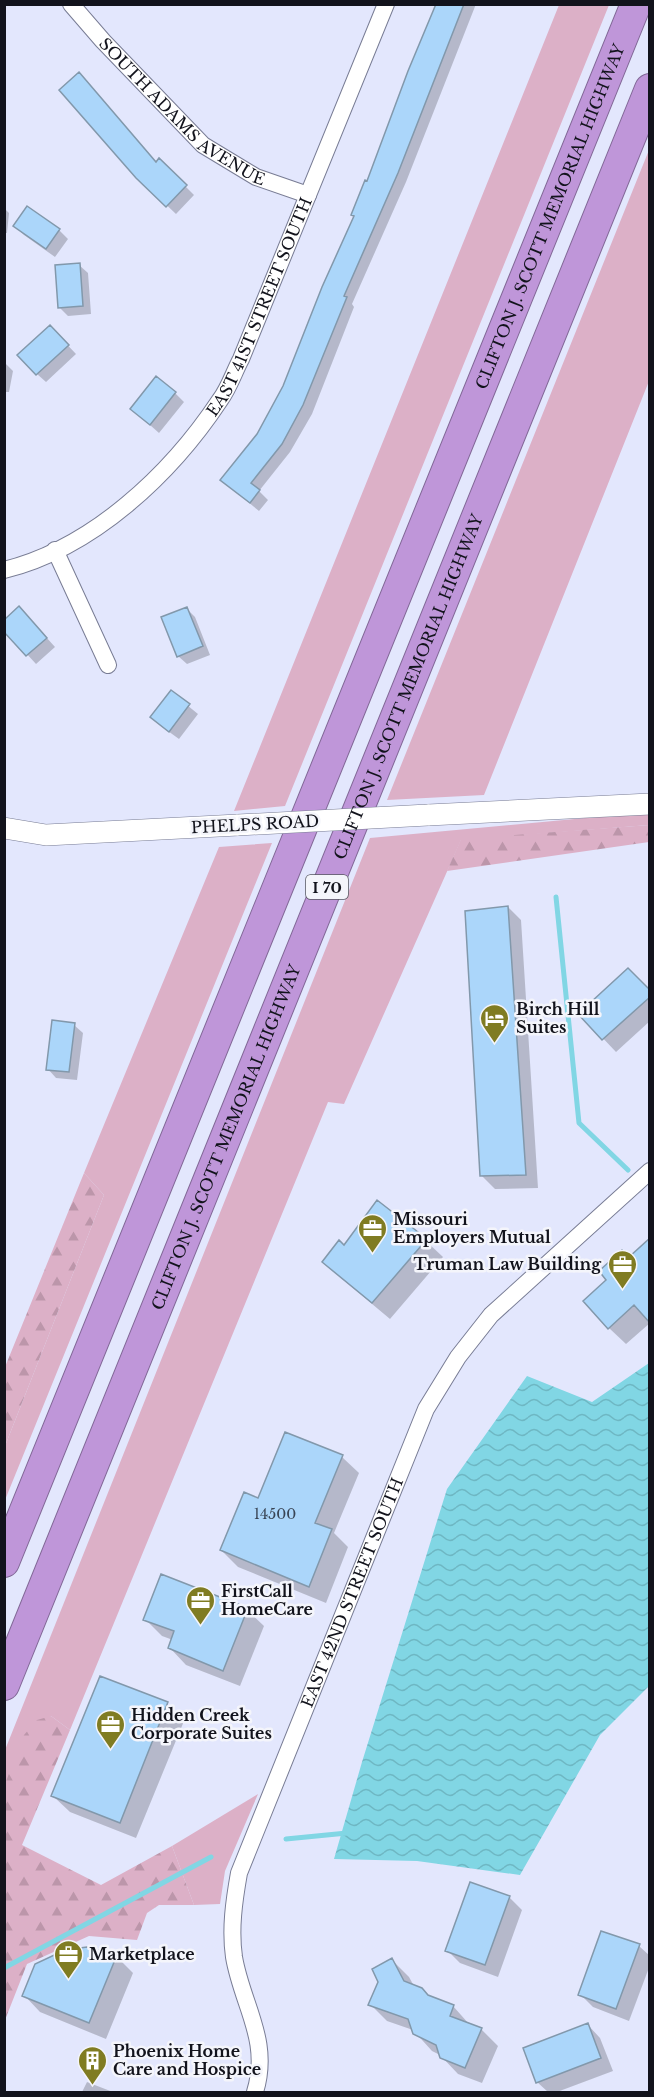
<svg xmlns="http://www.w3.org/2000/svg" width="654" height="2097" font-family="'Libre Baskerville',serif">
<style>
.green{fill:#dcb0c7}
.forest{fill:url(#forest-firs)}
.water{fill:url(#water-waves)}
.shadow{fill:#0003}
.lines{fill:none;stroke-linecap:round;stroke-linejoin:round}
.stream{stroke:#81d6e4;stroke-width:5}
.building{fill:#abd6fa;stroke:#8298ab;stroke-width:1.5}
.minor-casing{stroke:#787c94;stroke-width:18}
.tertiary-casing{stroke:#787c94;stroke-width:22}
.motorway-casing{stroke:#826897;stroke-width:32}
.minor{stroke:#fff;stroke-width:16}
.tertiary{stroke:#fff;stroke-width:21}
.motorway{stroke:#bf96d9;stroke-width:30}
.tertiary-bridge-casing{stroke:#787c94;stroke-width:22;stroke-linecap:butt}
.tertiary-bridge{stroke:#fff;stroke-width:21}
.labels{text-anchor:middle;dominant-baseline:central;stroke-width:5;stroke-linejoin:round;paint-order:stroke}
.number-label{font-size:14px;fill:#384454}
.shield{fill:#f4f5fb;stroke:#56575f;stroke-width:1.5}
.shield-label{font-size:15px;font-weight:bold;fill:#12131c}
.street-label{font-size:16px;fill:#12131c;stroke:#f4f5fb}
.poi-label{font-size:16px;font-weight:bold;fill:#12131c;stroke:#f4f5fb;text-anchor:start}
</style>
<defs>
<pattern id="forest-firs" width="22" height="20" patternUnits="userSpaceOnUse" patternTransform="scale(1.5)"><rect width="22" height="20" fill="#dcb0c7"/><path d="M5 1l3.5 6h-7zM16 11l3.5 6h-7z" fill="#bc96aa"/></pattern>
<pattern id="water-waves" width="16" height="10" patternUnits="userSpaceOnUse" patternTransform="scale(1.5)"><rect width="16" height="10" fill="#81d6e4"/><path d="M0 5q4-4 8 0t8 0" fill="none" stroke="#6eb7c3"/></pattern>
</defs>
<rect width="100%" height="100%" fill="#e3e7fd"/>
<path class="green" d="M559 5H609L285 806 234 811Z
M649 150V381L484 795 387 800Z
M649 812V825L461 840 344 1104 328 1102 70 1730 51 1716 5 1784V1750L370 838Z
M272 843 5 1500V1446L104 1195 84 1173 219 847Z
M258 1794 225 1871 220 1904 194 1905 172 1846Z"/>
<path class="forest" d="M649 825V842L447 871 461 839Z
M84 1173 104 1195 5 1446V1367Z
M51 1716 70 1730 22 1845 101 1885 172 1846 194 1905H159L147 1913 137 1940 89 1936 27 1964 5 2020V1784L24 1735 37 1720Z"/>
<path class="water" d="M649 1363V1686L600 1735 520 1875 417 1861 334 1859 362 1762 447 1489 527 1376 592 1402Z"/>
<path class="shadow" d="M437 4H476L406 182 352 304 354 307 312 414 290 452 259 491 268 500 259 511 231 488 284 387 355 217 352 214 368 183Z
M159 160 194 195 176 214 137 177Z
M4 208 9 213 7 233H4Z
M15 226 59 230 68 239 55 257 24 235Z
M79 265 88 273 91 314 68 316 59 307Z
M58 335 76 354 46 382 37 374Z
M4 362 13 371 9 392H4Z
M175 393 184 402 159 433 132 409Z
M187 609 195 617 210 655 187 664 178 656Z
M28 617 55 647 36 664 4 629Z
M171 692 198 714 179 739 161 726Z
M508 907 521 920 538 1188 495 1189 482 1176Z
M650 992V1021L616 1052 580 1014Z
M74 1025 83 1033 77 1080 56 1078 48 1069Z
M377 1202 426 1241 443 1257 390 1319 341 1278 324 1262 345 1247Z
M650 1240V1323L626 1344 609 1328Z
M342 1457 359 1473 334 1533 348 1547 326 1603 238 1567 221 1550 259 1500Z
M161 1576 247 1610 264 1626 240 1686 186 1665 170 1648 173 1640 162 1636 145 1619Z
M101 1678 167 1704 184 1721 136 1838 70 1812 53 1796Z
M509 1897 522 1910 498 1977 460 1963 447 1950Z
M639 1946 650 1956V1965L629 2021 593 2007 580 1994Z
M116 1956 133 1973 106 2039 40 2012 24 1995Z
M392 1960 409 1977 414 1986 429 1997 453 2006 469 2024 481 2029 498 2046 482 2083 458 2074 440 2055 432 2051 413 2030 387 2021 370 2004Z
M588 2025 600 2038 613 2071 557 2092H548L537 2082Z
M87 2082 113 2092H82Z"/>
<g class="lines">
<path class="stream" d="M556 897 579 1123 628 1170
M286 1839 347 1833
M4 1968 211 1857"/>
</g>
<path class="building" d="M436 4H464L398 173 344 296 347 297 303 405 282 444 251 483 260 490 250 503 220 480 257 434 283 386 322 287 354 216 351 215 365 180 367 181 408 71Z
M79 72 156 162 159 158 187 185 166 207 136 178 59 90Z
M27 206 60 229 46 249 13 226Z
M80 263 83 306 58 308 55 265Z
M50 325 69 345 36 375 17 355Z
M156 376 176 392 150 425 130 409Z
M19 606 47 638 26 656 4 632V620Z
M187 607 203 646 177 657 161 617Z
M171 690 190 704 169 732 150 717Z
M508 906 526 1175 480 1176 465 911Z
M628 968 650 990V997L602 1040 578 1014Z
M52 1020 75 1023 69 1072 46 1070Z
M377 1200 427 1239 372 1303 322 1262 339 1240 344 1245Z
M650 1238V1323L634 1305 608 1329 583 1301 606 1280 599 1271 622 1250 629 1257Z
M285 1432 343 1455 315 1523 332 1529 309 1587 220 1550 244 1492 258 1498Z
M161 1574 248 1608 223 1671 168 1648 174 1631 143 1620Z
M100 1676 168 1702 120 1823 51 1796Z
M470 1882 510 1896 485 1965 445 1951Z
M601 1931 640 1944 616 2009 578 1995Z
M87 1947 117 1955 89 2023 22 1996 35 1964 65 1950Z
M392 1958 404 1981 422 1988 428 1995 454 2005 450 2016 482 2028 465 2068 440 2058 436 2045 413 2034 408 2019 368 2005 378 1982 372 1969Z
M588 2023 601 2058 536 2083 523 2048Z"/>
<g class="lines">
<defs>
<g id="minor">
<path id="s1" d="M71 4 103 41 203 145 256 177 308 195"/>
<path d="M55 550 108 665"/>
<path id="s2" d="M4 570C93 548 171 474 220 400 229 388 234 372 241 359L386 4"/>
<path id="s3" d="M255 2092C271 2040 242 2005 234 1957 230 1929 234 1901 239 1873L426 1409 458 1357 491 1315 650 1171"/>
</g>
<path id="tertiary" d="M428 815 650 804
M4 828 46 835 238 825"/>
<g id="motorway">
<path id="s4" d="M4 1562 636 4"/>
<path id="s5" d="M4 1685 650 89"/>
</g>
</defs>
<use href="#minor" class="minor-casing"/>
<use href="#tertiary" class="tertiary-casing"/>
<use href="#motorway" class="motorway-casing"/>
<use href="#minor" class="minor"/>
<use href="#tertiary" class="tertiary"/>
<use href="#motorway" class="motorway"/>
<defs>
<path id="tertiary-bridge" d="M238 825 428 815"/>
</defs>
<use href="#tertiary-bridge" class="tertiary-bridge-casing"/>
<use href="#tertiary-bridge" class="tertiary-bridge"/>
</g>
<defs>
<symbol id="hotel-pin" viewBox="-11 -11 22 30"><path d="M0 17L-7.5 6A9.5 9.5 0 1 1 7.5 6Z" fill="#807c22" stroke="#f4f5fb"/><path d="M-6-4.5h1.5V1H6V5H4.5V3h-9V5H-6ZM-4 0a1.8 1.8 0 1 1 3.6 0ZM.5 0V-2.5h3Q6-2.5 6 0Z" fill="#fff"/></symbol>
<symbol id="office-pin" viewBox="-11 -11 22 30"><path d="M0 17L-7.5 6A9.5 9.5 0 1 1 7.5 6Z" fill="#807c22" stroke="#f4f5fb"/><path d="M-6-3h4V-5.5h4V-3h4V5H-6ZM-1-4.5V-3h2v-1.5ZM-6 0V1H6V0Z" fill="#fff"/></symbol>
<symbol id="building-pin" viewBox="-11 -11 22 30"><path d="M0 17L-7.5 6A9.5 9.5 0 1 1 7.5 6Z" fill="#807c22" stroke="#f4f5fb"/><path d="M-4-6H4V6H1V3H-1V6H-4ZM-2.5-4.3h1.7v1.8h-1.7ZM.8-4.3h1.7v1.8H.8ZM-2.5-1h1.7V.8h-1.7ZM.8-1h1.7V.8H.8Z" fill="#fff"/></symbol>
</defs>
<g fill-rule="evenodd">
<use href="#hotel-pin" x="478" y="1002" width="33" height="45"/>
<use href="#office-pin" x="356" y="1212" width="33" height="45"/>
<use href="#office-pin" x="606" y="1248" width="33" height="45"/>
<use href="#office-pin" x="184" y="1584" width="33" height="45"/>
<use href="#office-pin" x="94" y="1708" width="33" height="45"/>
<use href="#office-pin" x="52" y="1938" width="33" height="45"/>
<use href="#building-pin" x="76" y="2044" width="33" height="45"/>
</g>
<g class="labels">
<g class="number-label">
<text x="275" y="1514">14500</text>
</g>
<rect class="shield" x="306" y="875" width="42" height="24" rx="4.5"/>
<g class="shield-label">
<text x="327" y="887">I 70</text>
</g>
<g class="street-label">
<text stroke="none"><textPath href="#s1" startOffset="156">SOUTH ADAMS AVENUE</textPath></text>
<text stroke="none"><textPath href="#s4" startOffset="1452">CLIFTON J. SCOTT MEMORIAL HIGHWAY</textPath></text>
<text stroke="none"><textPath href="#s2" startOffset="382">EAST 41ST STREET SOUTH</textPath></text>
<text stroke="none"><textPath href="#s5" startOffset="1077">CLIFTON J. SCOTT MEMORIAL HIGHWAY</textPath></text>
<text transform="translate(255 824) rotate(-3)">PHELPS ROAD</text>
<text stroke="none"><textPath href="#s5" startOffset="591">CLIFTON J. SCOTT MEMORIAL HIGHWAY</textPath></text>
<text stroke="none"><textPath href="#s3" startOffset="526">EAST 42ND STREET SOUTH</textPath></text>
</g>
<g class="poi-label">
<text x="516" y="1009">Birch Hill<tspan x="516" dy="18">Suites</tspan></text>
<text x="393" y="1219">Missouri<tspan x="393" dy="18">Employers Mutual</tspan></text>
<text x="601" y="1264" text-anchor="end">Truman Law Building</text>
<text x="221" y="1591">FirstCall<tspan x="221" dy="18">HomeCare</tspan></text>
<text x="131" y="1715">Hidden Creek<tspan x="131" dy="18">Corporate Suites</tspan></text>
<text x="89" y="1954">Marketplace</text>
<text x="113" y="2051">Phoenix Home<tspan x="113" dy="18">Care and Hospice</tspan></text>
</g>
</g>
<rect width="654" height="2097" fill="none" stroke="#12131c" stroke-width="12"/>
</svg>
